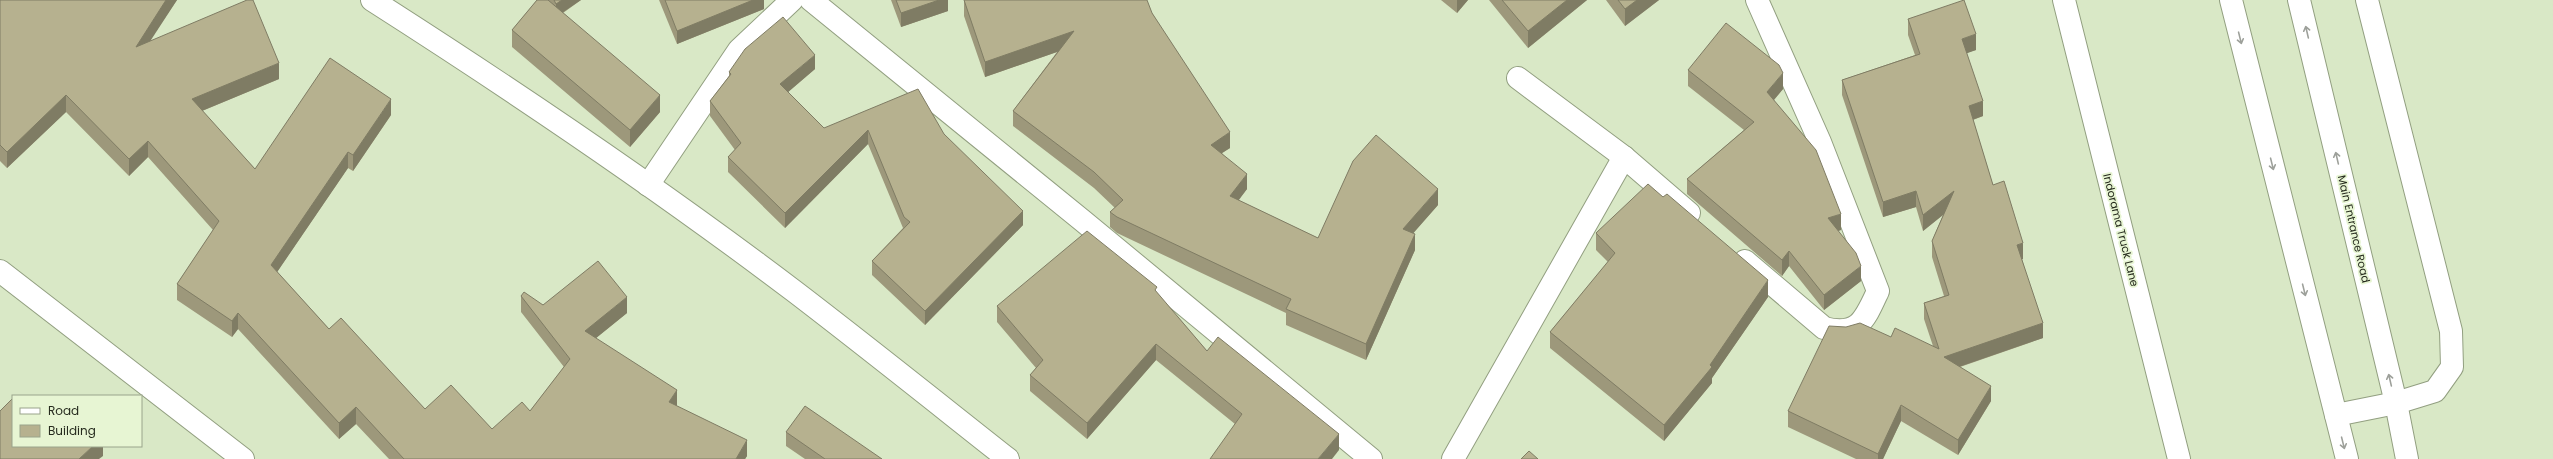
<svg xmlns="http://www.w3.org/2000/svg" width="2553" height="459" viewBox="0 0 2553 459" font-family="Poppins,sans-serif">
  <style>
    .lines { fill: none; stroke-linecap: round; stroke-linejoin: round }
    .street-casing { stroke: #929f80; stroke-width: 24 }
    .street { stroke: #fff; stroke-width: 22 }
    .wall { fill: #9d987b }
    .shaded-wall { fill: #7f7c64 }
    .building { fill: #b6b18f; stroke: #7f7c64 }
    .oneway { stroke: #9da09a }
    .labels { text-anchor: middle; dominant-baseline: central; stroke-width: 3.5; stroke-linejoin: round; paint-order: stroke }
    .street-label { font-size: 11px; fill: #262b1e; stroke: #e7f5d3 }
  </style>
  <rect width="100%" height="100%" fill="#d9e8c6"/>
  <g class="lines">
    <!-- street casing -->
    <g class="street-casing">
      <g id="street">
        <path d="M372,0C516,92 658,188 794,291C866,346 937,403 1008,459"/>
        <path d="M811,0L1083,221L1371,459"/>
        <path d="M2064,0L2179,459"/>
        <path d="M2231,0L2347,459"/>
        <path d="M2299,0L2396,403L2407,459"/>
        <path d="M1518,78L1624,157L1689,213"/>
        <path d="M648,185L739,50L792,0"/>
        <path d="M1745,261L1824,328C1859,337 1865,319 1878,291L1820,142L1757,0"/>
        <path d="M0,271L243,459"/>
        <path d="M2336,415L2396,403L2435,391L2452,367L2451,331L2367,0"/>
        <path d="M1453,459L1624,157"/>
      </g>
    </g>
    <!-- street -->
    <use href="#street" class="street"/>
  </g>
  <!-- wall -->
  <g class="wall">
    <path d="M0,0H177L150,40L279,79L202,111L255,169L391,115L353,171L348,168L277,272L329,329L425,409L492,429L530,411L564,367L521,312V296L543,305L627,313L596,338L677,406L747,456L745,459H389L356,424L339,439L238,329L232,337L177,300V284L213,230L148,157L129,176L66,112L7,168L0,161Z"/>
    <path d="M537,0H581L563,13L660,112L630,147L512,47V30Z"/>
    <path d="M659,0H764V9L677,44Z"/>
    <path d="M891,0H948V11L901,27Z"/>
    <path d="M964,0L1152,13L1230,148L1222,153L1247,189L1238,200L1318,238L1438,205L1413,233L1415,250L1366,360L1286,325V313L1117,233L1110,227V212L1115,208L1094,188L1013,126V111L1057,52L985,77L964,16Z"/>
    <path d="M1441,0H1468L1457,13Z"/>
    <path d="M1489,0H1587L1528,48Z"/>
    <path d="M1606,0H1659L1625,26Z"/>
    <path d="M1908,19L1976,50L1966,53L1983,116L1973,120L1993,185L2023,259H2022L2043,338L1960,367L1991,401L1958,455L1901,421L1883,459H1856L1788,427V411L1891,337L1933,346L1924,319V303L1944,296L1932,257V241L1943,215L1923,231L1916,207L1883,217L1842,95V80L1915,55L1908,35Z"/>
    <path d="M815,69L788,92L824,128L944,134L1023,225L925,325L872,275V261L903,228L868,144L785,228L728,172V157L735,150L710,116V101L729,76V72Z"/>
    <path d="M1688,70L1783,89L1774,100L1841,230L1838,231L1861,281L1824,310L1789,266L1782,276L1687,194V179L1744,130L1688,86Z"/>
    <path d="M1596,233L1768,297L1712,378V383L1664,441L1550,348V332L1608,262L1596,250Z"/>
    <path d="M1157,293L1207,351L1339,450L1235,424L1156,360L1087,439L1030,391V375L1036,368L997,322V306Z"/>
    <path d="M786,432L882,459H805L786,446Z"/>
  </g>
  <!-- shaded-wall -->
  <g class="shaded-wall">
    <path d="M166,0H177L136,63V47Z"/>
    <path d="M562,0H581L556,17V4Z"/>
    <path d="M753,0H764V9L677,44V31Z"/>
    <path d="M939,0H948V11L901,27V13Z"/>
    <path d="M1457,0H1468L1457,13Z"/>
    <path d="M1567,0H1587L1528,48V31Z"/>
    <path d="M1637,0H1659L1625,26V9Z"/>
    <path d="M1074,31V46L985,77V62Z"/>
    <path d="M1976,34V50L1962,55V39Z"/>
    <path d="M815,55V69L780,99V84Z"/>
    <path d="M279,63V79L192,115V99Z"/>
    <path d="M1783,73V89L1767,108V92Z"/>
    <path d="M66,95V112L7,168V152Z"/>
    <path d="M660,95V112L630,147V130Z"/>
    <path d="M391,99V115L353,171V155Z"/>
    <path d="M1983,101V116L1969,121V106Z"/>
    <path d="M868,130V144L785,228V213Z"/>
    <path d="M1230,132V148L1211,160V145Z"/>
    <path d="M148,141V157L129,176V159Z"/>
    <path d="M348,152V168L271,281V265Z"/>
    <path d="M1247,174V189L1230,212V196Z"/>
    <path d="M1438,189V205L1403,245V229Z"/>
    <path d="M1916,191V207L1883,217V202Z"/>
    <path d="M1954,191V206L1923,231V215Z"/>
    <path d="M1023,211V225L925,325V311Z"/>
    <path d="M1841,214V230L1828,234V218Z"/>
    <path d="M1415,234V250L1366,360V344Z"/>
    <path d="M2023,243V259L2017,260V245Z"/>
    <path d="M1789,251V266L1782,276V260Z"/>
    <path d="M1861,266V281L1824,310V295Z"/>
    <path d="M1768,280V297L1712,378V383L1664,441V425L1710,365Z"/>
    <path d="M627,297V313L585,347V331Z"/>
    <path d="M238,313V329L232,337V321Z"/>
    <path d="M2043,323V338L1944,372V357Z"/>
    <path d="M1156,344V360L1087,439V423Z"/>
    <path d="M1991,386V401L1958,455V440Z"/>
    <path d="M677,390V406L669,402Z"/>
    <path d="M1901,405V421L1883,459H1878V454Z"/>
    <path d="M356,407V424L339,439V423Z"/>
    <path d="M1339,434V450L1332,459H1318Z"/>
    <path d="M747,440V456L745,459H736Z"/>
    <path d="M93,446H103V456L99,459H79Z"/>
  </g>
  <!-- building -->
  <g class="building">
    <path d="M0,0H166L136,47L247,0H253L279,63L192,99L255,169L330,58L391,99L353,155L348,152L271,265L329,329L341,318L425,409L451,385L492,429L522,402L530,411L570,359L521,296L524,292L543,305L598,261L627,297L585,331L677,390L669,402L747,440L736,459H404L356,407L339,423L238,313L232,321L177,284L219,221L148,141L129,159L66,95L7,152L0,145Z"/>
    <path d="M537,0H548L660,95L630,130L512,30Z"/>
    <path d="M554,0H562L556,4Z"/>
    <path d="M665,0H753L677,31Z"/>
    <path d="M896,0H939L901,13Z"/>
    <path d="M964,0H1147L1152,13L1230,132L1211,145L1247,174L1230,196L1318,238L1353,161L1376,135L1438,189L1403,229L1415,234L1366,344L1286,309L1291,299L1117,217L1110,212L1123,200L1094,172L1013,111L1074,31L985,62Z"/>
    <path d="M1502,0H1567L1528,31Z"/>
    <path d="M1618,0H1637L1625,9Z"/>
    <path d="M1964,0L1976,34L1962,39L1983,101L1969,106L1993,185L2004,181L2023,243L2017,245L2043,323L1944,357L1991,386L1958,440L1901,405L1878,454L1788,411L1829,326L1846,327L1860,323L1891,337L1895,328L1939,349L1924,303L1949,295L1932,241L1954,191L1923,215L1916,191L1883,202L1842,80L1920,54L1908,19Z"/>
    <path d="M783,17L815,55L780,84L824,128L918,89L944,134L1023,211L925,311L872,261L910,222L904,217L868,130L785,213L728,157L741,143L710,101L731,74L729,72L745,49Z"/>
    <path d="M1726,23L1779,65L1783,73L1767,92L1816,150L1841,214L1828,218L1856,253L1861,266L1824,295L1789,251L1782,260L1687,179L1754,122L1688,70Z"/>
    <path d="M1648,184L1663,197L1667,194L1768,280L1710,365L1712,367L1664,425L1550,332L1615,253L1596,233Z"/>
    <path d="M1087,231L1157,287L1155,290L1207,351L1218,337L1339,434L1318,459H1210L1242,414L1156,344L1087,423L1030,375L1043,360L997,306Z"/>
    <path d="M13,398V446H93L79,459H0V411Z"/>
    <path d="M805,406L882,459H825L786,432Z"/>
    <path d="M1529,451L1538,459H1521Z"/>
  </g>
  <!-- one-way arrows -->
  <defs><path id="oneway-shaft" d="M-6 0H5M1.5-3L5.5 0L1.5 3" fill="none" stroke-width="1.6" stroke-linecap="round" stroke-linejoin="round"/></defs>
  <g class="oneway">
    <use href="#oneway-shaft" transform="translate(2307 32) rotate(-103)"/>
    <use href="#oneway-shaft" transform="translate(2240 38) rotate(76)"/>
    <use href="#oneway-shaft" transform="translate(2337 158) rotate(-103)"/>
    <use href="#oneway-shaft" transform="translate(2272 164) rotate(76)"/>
    <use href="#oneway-shaft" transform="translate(2304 290) rotate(76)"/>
    <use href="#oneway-shaft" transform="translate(2390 380) rotate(-103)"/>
    <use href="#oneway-shaft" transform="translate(2343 443) rotate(76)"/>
  </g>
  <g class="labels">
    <!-- street labels -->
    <g class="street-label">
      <text transform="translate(2354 229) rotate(77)">Main Entrance Road</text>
      <text transform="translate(2121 230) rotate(76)">Indorama Truck Lane</text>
    </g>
  </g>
  <!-- legend -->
  <rect x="12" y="395" width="130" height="52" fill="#e7f5d3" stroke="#9aa48b"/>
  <rect x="20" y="408" width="20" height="6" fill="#ffffff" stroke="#9aa48b"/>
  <text x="48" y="415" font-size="12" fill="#262b1e">Road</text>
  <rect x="20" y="425" width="20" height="12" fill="#b6b18f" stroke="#9aa48b"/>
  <text x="48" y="435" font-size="12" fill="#262b1e">Building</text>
</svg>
